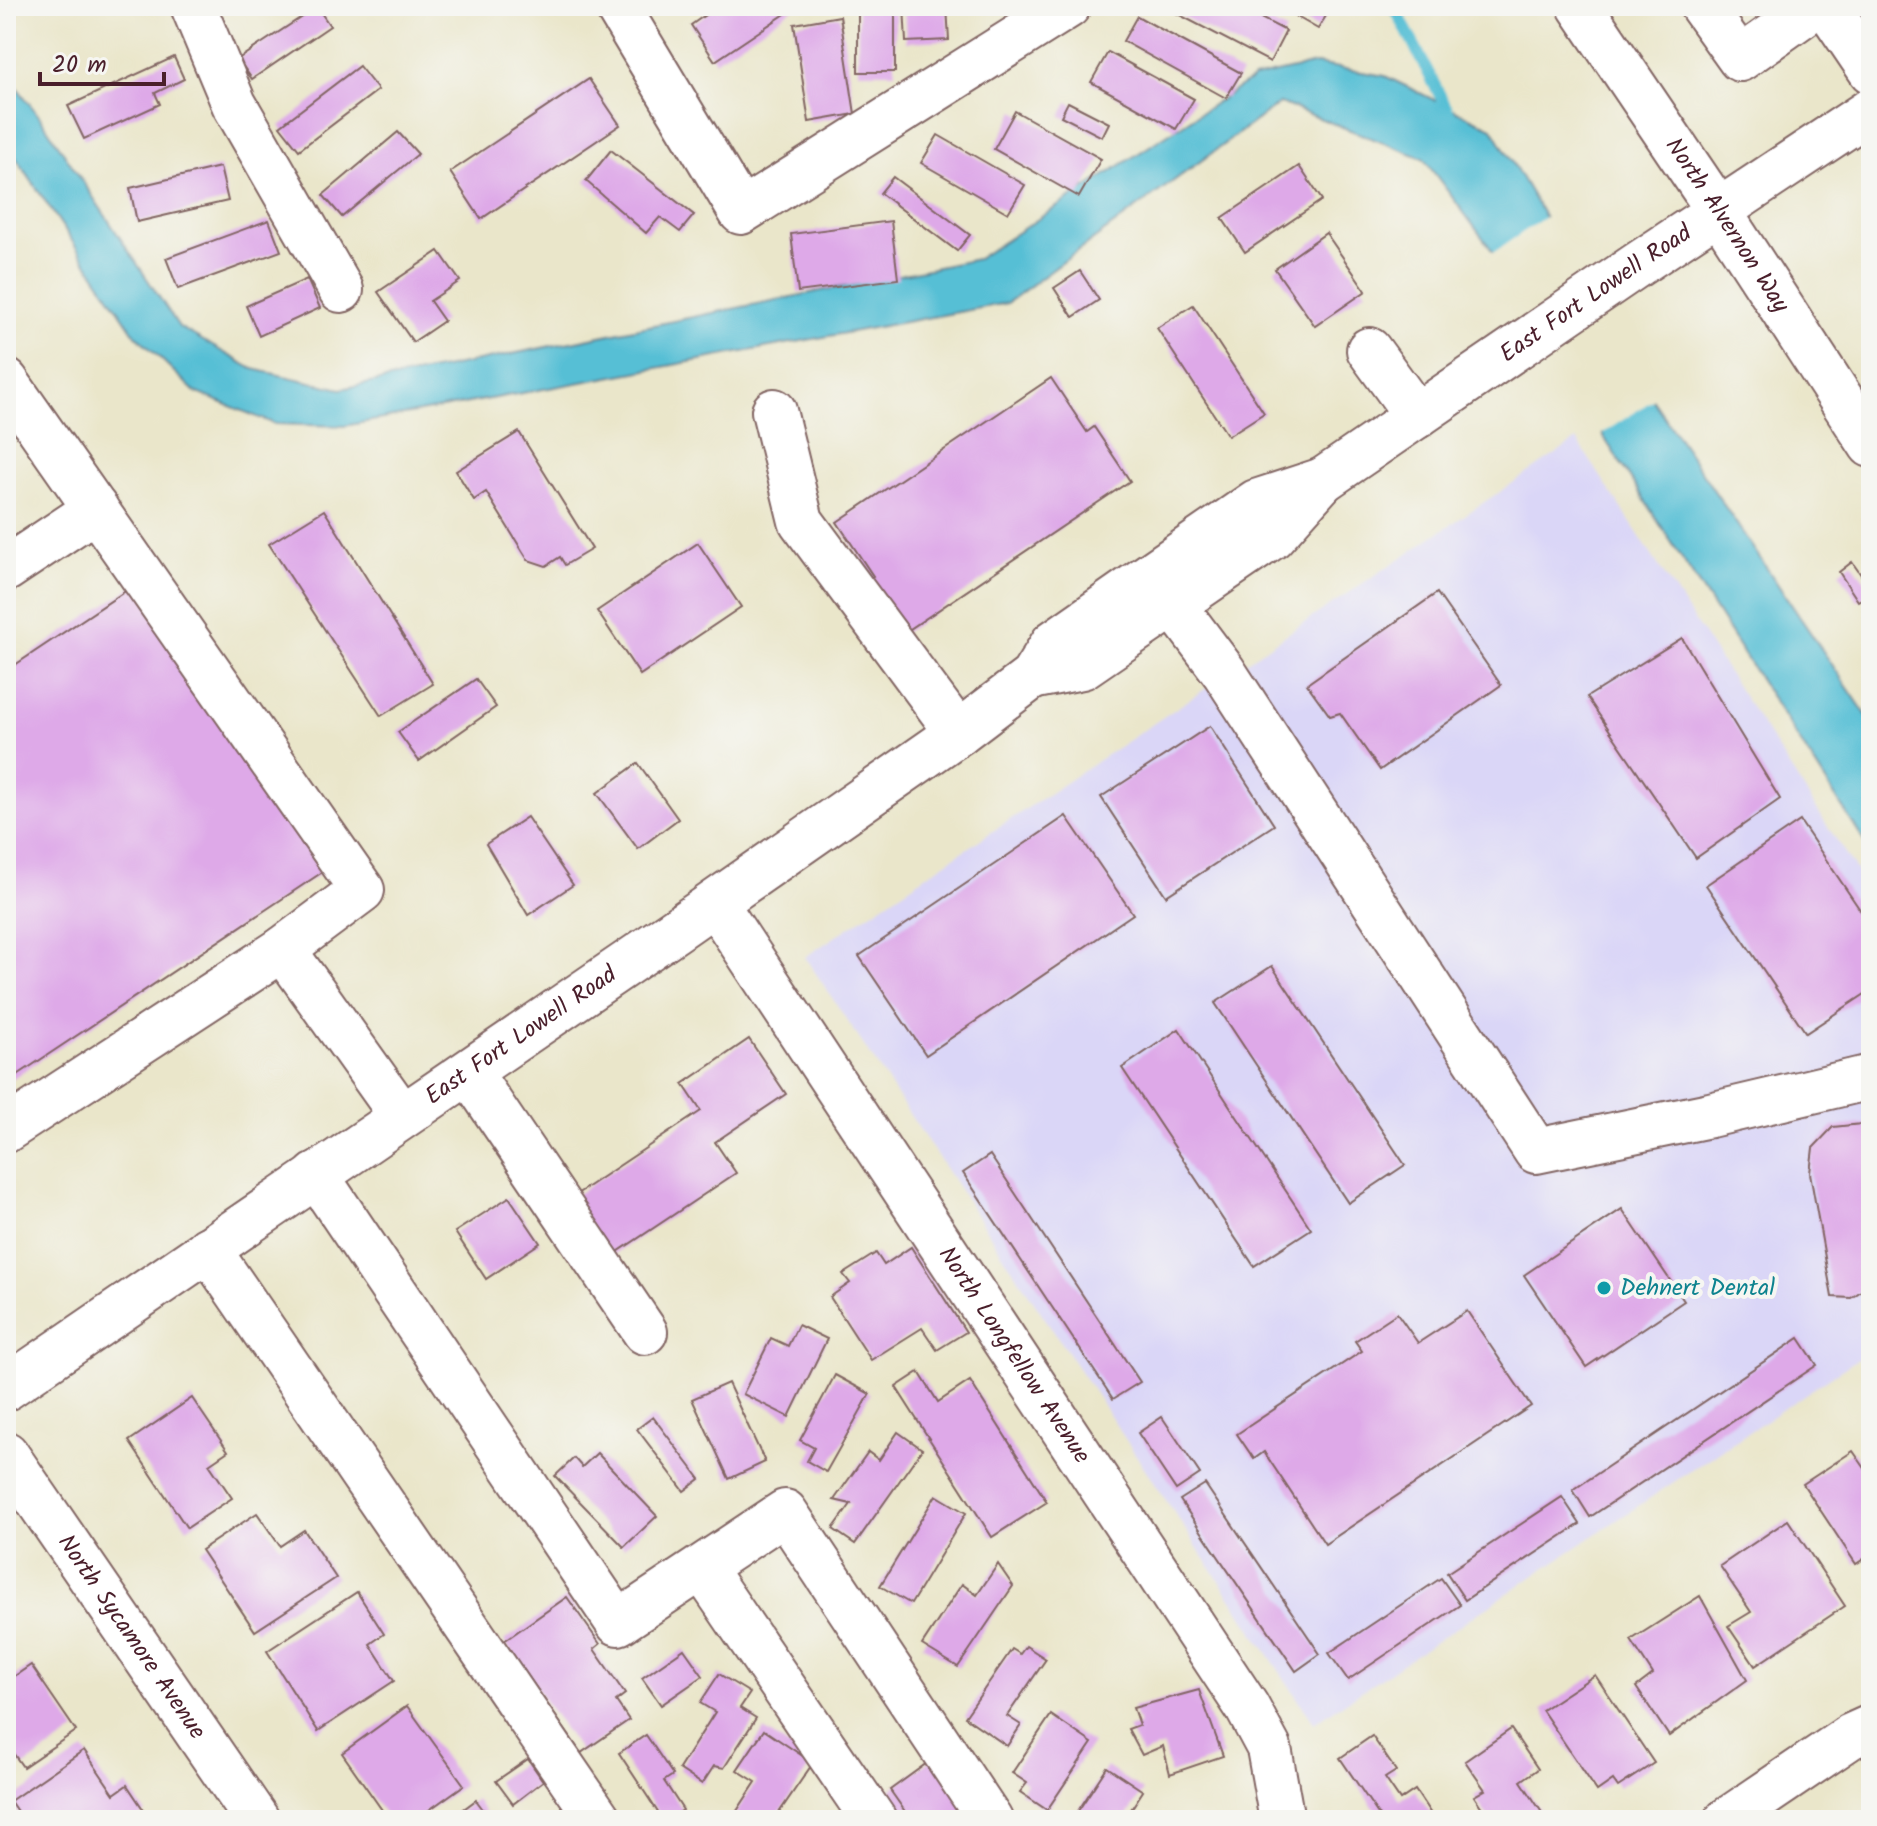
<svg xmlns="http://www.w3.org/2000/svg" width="1877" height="1826" viewBox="0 0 1877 1826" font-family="Kalam,sans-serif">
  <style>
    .built { fill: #dad6f7 }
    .water { fill: #57bfd5; stroke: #506f80; stroke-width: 2 }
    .pier { fill: #eae6ca }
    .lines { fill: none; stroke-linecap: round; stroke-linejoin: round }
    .stream { stroke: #57bfd5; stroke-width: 12 }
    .building { fill: #dea9e8 }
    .minor-casing { stroke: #826563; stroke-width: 48 }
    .major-casing { stroke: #826563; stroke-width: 48 }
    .minor { stroke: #fff; stroke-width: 44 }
    .major { stroke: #fff; stroke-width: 44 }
    .culture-dot { fill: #0f9aa8; stroke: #f6f6f2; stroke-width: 3 }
    .labels { text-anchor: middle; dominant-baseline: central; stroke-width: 8; stroke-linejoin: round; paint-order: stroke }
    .street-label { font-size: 24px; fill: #4a1f2b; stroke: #f6f6f2 }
    .culture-label { font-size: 24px; fill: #0d838f; stroke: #f6f6f2; text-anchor: start }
  </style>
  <rect width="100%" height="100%" fill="#f6f6f2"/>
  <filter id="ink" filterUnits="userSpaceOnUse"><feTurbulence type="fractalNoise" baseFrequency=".0125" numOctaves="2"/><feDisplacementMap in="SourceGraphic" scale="16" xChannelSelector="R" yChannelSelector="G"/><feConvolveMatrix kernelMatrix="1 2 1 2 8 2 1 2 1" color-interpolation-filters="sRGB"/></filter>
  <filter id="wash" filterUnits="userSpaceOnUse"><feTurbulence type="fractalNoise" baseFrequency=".006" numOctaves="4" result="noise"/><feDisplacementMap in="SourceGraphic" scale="32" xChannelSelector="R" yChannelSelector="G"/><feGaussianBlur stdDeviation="1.8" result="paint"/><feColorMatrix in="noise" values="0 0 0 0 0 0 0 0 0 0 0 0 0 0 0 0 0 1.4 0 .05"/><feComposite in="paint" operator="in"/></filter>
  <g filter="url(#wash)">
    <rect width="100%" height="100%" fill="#eae6ca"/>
    <!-- built -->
    <path class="built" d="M1577,440L1871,893V1350L1314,1723L805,957Z"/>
    <!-- water -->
    <path class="water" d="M1316,64L1385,76L1492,128L1656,405L1871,722V852L1607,442L1494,253L1423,158L1280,103L1007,303L344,426L275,424L195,392L135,334L6,143V73L42,120L179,327L253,369L341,389L977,259L1254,78Z"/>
    <!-- pier -->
    <path class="pier" d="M1548,215L1656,398L1599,436L1491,254Z"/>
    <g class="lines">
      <!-- stream -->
      <path class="stream" d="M1394,6L1451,117"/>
    </g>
    <g id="blocks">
      <!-- building -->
      <g class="building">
        <path d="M718,6H797L715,61L691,25Z"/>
        <rect x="858" y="6" width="37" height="66"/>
        <path d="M904,6H947L949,40L906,42Z"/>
        <path d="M1172,6H1237L1286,31L1270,62L1170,10Z"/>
        <path d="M1278,6H1332L1318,29Z"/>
        <path d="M317,7L330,26L252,79L238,59Z"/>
        <path d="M840,16L855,114L809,122L794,24Z"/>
        <path d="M1137,16L1241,73L1226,98L1123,41Z"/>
        <path d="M1108,52L1194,99L1176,129L1091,82Z"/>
        <path d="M174,57L184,79L155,93L160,104L84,139L68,106Z"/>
        <path d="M359,66L378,90L299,150L280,126Z"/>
        <path d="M589,79L620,125L481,219L450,172Z"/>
        <path d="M1068,102L1109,123L1102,137L1061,116Z"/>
        <path d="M1015,111L1101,159L1079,197L994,149Z"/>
        <path d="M398,132L418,154L342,217L323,195Z"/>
        <path d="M938,135L1025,185L1008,213L921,163Z"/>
        <path d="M611,150L694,215L680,232L660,217L646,233L586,181Z"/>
        <path d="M1299,166L1322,200L1245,252L1222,218Z"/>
        <path d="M220,167L228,201L137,222L130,188Z"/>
        <path d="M893,177L970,235L957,251L880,193Z"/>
        <path d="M269,220L281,251L178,289L166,258Z"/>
        <path d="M891,221L898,279L798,292L791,234Z"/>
        <path d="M1326,233L1366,291L1315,326L1275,269Z"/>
        <path d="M439,251L460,281L430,301L444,321L413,342L378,292Z"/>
        <path d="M1080,271L1099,300L1073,317L1054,288Z"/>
        <path d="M307,279L320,308L259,336L246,306Z"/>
        <path d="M1193,305L1264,413L1228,436L1157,328Z"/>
        <path d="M1051,378L1087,432L1094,427L1130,481L901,635L865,581L873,576L837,522Z"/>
        <path d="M519,432L592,549L565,565L560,557L546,566L528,560L486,492L474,500L456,471Z"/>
        <path d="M324,510L433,684L381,716L269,544Z"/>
        <path d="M698,543L741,607L640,675L597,611Z"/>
        <path d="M1852,562L1871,589V593L1858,601L1839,572Z"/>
        <path d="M139,582L330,867L7,1082L6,671Z"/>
        <path d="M1437,593L1501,685L1380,770L1340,713L1330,716L1307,684Z"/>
        <path d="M1682,638L1780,799L1696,858L1587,697Z"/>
        <path d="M476,679L496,707L419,761L398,732Z"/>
        <path d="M1210,726L1274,825L1166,896L1101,797Z"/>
        <path d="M638,763L678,819L638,849L597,793Z"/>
        <path d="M1066,816L1133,914L926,1055L859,956Z"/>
        <path d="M527,817L573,885L528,915L486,844Z"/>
        <path d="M1800,821L1871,926V990L1806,1033L1706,885Z"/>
        <path d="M1272,966L1405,1165L1348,1203L1215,1003Z"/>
        <path d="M1179,1029L1311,1229L1254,1266L1122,1068Z"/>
        <path d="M749,1039L786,1094L715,1142L736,1173L610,1257L571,1198L701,1111L683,1084Z"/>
        <path d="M1871,1123V1284L1851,1298L1832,1297L1810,1173L1813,1148L1833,1127Z"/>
        <path d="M990,1155L1140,1382L1113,1399L963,1173Z"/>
        <path d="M509,1197L540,1243L486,1279L455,1232Z"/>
        <path d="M1622,1209L1684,1301L1586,1367L1524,1275Z"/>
        <path d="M911,1247L966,1332L937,1350L922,1328L871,1360L830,1297L850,1283L843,1274L876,1253L884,1265Z"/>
        <path d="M1467,1311L1531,1406L1325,1544L1264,1452L1254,1459L1237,1434L1362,1351L1355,1341L1397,1313L1418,1343Z"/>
        <path d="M798,1325L827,1339L789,1417L743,1394L771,1338L788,1346Z"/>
        <path d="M1799,1338L1817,1365L1590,1517L1573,1490Z"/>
        <path d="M919,1372L938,1402L970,1381L1047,1502L992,1537L896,1387Z"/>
        <path d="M835,1375L870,1394L826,1472L807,1461L814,1448L800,1440Z"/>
        <path d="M728,1383L765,1462L729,1479L692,1399Z"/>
        <path d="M192,1398L228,1451L209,1464L232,1498L187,1528L129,1441Z"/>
        <path d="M653,1417L700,1479L684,1491L637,1429Z"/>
        <path d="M1162,1417L1200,1474L1176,1490L1138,1433Z"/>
        <path d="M898,1432L922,1449L855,1544L833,1529L851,1504L834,1500L868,1452L879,1460Z"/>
        <path d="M1853,1451L1871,1477V1554L1856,1564L1803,1484Z"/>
        <path d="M597,1453L657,1516L624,1547L555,1476L574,1458L582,1467Z"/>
        <path d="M1205,1484L1320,1654L1296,1671L1180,1500Z"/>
        <path d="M936,1495L966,1513L911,1604L880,1586Z"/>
        <path d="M1562,1497L1580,1524L1465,1600L1447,1573Z"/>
        <path d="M257,1513L280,1546L304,1530L336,1578L255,1631L201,1550Z"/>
        <path d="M1788,1520L1845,1606L1755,1666L1728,1626L1751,1612L1720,1566Z"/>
        <path d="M998,1564L1013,1586L958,1667L922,1645L962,1584L977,1595Z"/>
        <path d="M1441,1578L1460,1605L1348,1680L1329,1653Z"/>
        <path d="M357,1592L384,1634L370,1644L394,1681L318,1731L267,1651Z"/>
        <path d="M1700,1596L1747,1680L1669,1736L1636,1687L1653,1674L1631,1640Z"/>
        <path d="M567,1597L600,1644L594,1649L625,1694L616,1701L629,1720L581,1753L504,1641Z"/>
        <path d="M1026,1646L1046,1659L1007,1716L1021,1725L1007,1746L965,1717L1012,1649L1020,1654Z"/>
        <path d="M684,1649L703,1676L661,1705L642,1678Z"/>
        <path d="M31,1665L76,1731L23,1767L6,1743V1682Z"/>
        <path d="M719,1674L750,1693L740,1708L756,1718L724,1768L714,1766L702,1784L679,1769L715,1712L700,1703Z"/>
        <path d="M1595,1675L1654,1763L1618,1787L1613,1780L1597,1791L1542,1710Z"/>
        <path d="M1199,1690L1223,1756L1170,1774L1163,1746L1142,1755L1128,1729L1139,1725L1133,1708Z"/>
        <path d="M407,1706L464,1785L415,1820H389L342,1753Z"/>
        <path d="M1051,1715L1092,1743L1047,1810L1020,1792L1027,1783L1012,1773Z"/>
        <path d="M1511,1729L1538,1769L1521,1781L1547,1820H1490L1474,1796L1485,1790L1465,1761Z"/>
        <path d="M764,1730L813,1763L774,1820H731L756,1782L737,1770Z"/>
        <path d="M646,1735L673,1775L664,1781L683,1810L668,1820H663L619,1753Z"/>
        <path d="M1372,1736L1396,1771L1385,1778L1400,1800L1415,1790L1435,1820H1382L1340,1758Z"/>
        <path d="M84,1750L114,1794L127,1785L145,1812L134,1820H23L10,1801Z"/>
        <path d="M934,1758L975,1820H911L890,1790Z"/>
        <path d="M528,1759L543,1781L513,1804L496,1781Z"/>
        <path d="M1107,1767L1143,1791L1124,1820H1072Z"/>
        <path d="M476,1800L491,1820H449Z"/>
      </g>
    </g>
  </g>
  <g filter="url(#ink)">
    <use href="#blocks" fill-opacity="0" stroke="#826563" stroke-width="2"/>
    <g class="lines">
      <!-- minor casing -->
      <g class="minor-casing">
        <g id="minor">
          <path d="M193,6L234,104L341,290"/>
          <path d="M617,6L741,212L1068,6"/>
          <path d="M1702,6L1740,59L1815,6"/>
          <path d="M1827,6L1871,71"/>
          <path d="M1369,350L1417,416"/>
          <path d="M6,381L362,890L283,949L6,1130"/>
          <path d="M774,411L801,521L958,733"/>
          <path d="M6,569L96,509"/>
          <path d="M1173,604L1224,672L1536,1151L1710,1115L1871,1077"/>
          <path id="s1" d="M715,903L1247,1707L1269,1748L1282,1820"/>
          <path d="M283,949L402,1116"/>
          <path d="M469,1072L645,1332"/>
          <path d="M316,1175L618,1623L785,1512L990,1820"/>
          <path d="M208,1249L599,1820"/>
          <path id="s2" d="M6,1454L257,1820"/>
          <path d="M702,1568L874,1820"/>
          <path d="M1727,1820L1851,1736L1871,1727"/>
        </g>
      </g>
      <!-- major casing -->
      <g class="major-casing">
        <g id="major">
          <path id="s3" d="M1580,6L1718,210L1871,445"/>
          <path id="s4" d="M1032,677L1082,667L1272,537L1323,480L1637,265L1871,110"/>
          <path id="s5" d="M6,1388L674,931L958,733L1032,677L1053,643L1156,571L1256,502L1323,480"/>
        </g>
      </g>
      <!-- minor -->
      <use href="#minor" class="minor"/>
      <!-- major -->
      <use href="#major" class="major"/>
    </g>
  </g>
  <!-- markers -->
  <circle class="culture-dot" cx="1604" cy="1288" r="8"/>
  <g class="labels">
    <!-- street labels -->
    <g class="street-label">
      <text stroke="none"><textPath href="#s3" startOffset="264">North Alvernon Way</textPath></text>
      <text stroke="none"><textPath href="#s4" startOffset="688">East Fort Lowell Road</textPath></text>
      <text stroke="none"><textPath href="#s5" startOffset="624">East Fort Lowell Road</textPath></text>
      <text stroke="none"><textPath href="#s1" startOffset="542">North Longfellow Avenue</textPath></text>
      <text stroke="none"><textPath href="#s2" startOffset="222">North Sycamore Avenue</textPath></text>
    </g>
    <!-- culture labels -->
    <g class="culture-label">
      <text x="1620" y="1288">Dehnert Dental</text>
    </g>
  </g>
  <!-- margin -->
  <rect width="1877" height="1826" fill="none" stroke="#f6f6f2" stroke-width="32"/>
  <!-- scale -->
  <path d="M40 72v12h124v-12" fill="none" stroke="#4a1f2b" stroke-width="4"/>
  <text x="52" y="72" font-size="24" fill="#4a1f2b" stroke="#f6f6f2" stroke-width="6" paint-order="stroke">20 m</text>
</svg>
